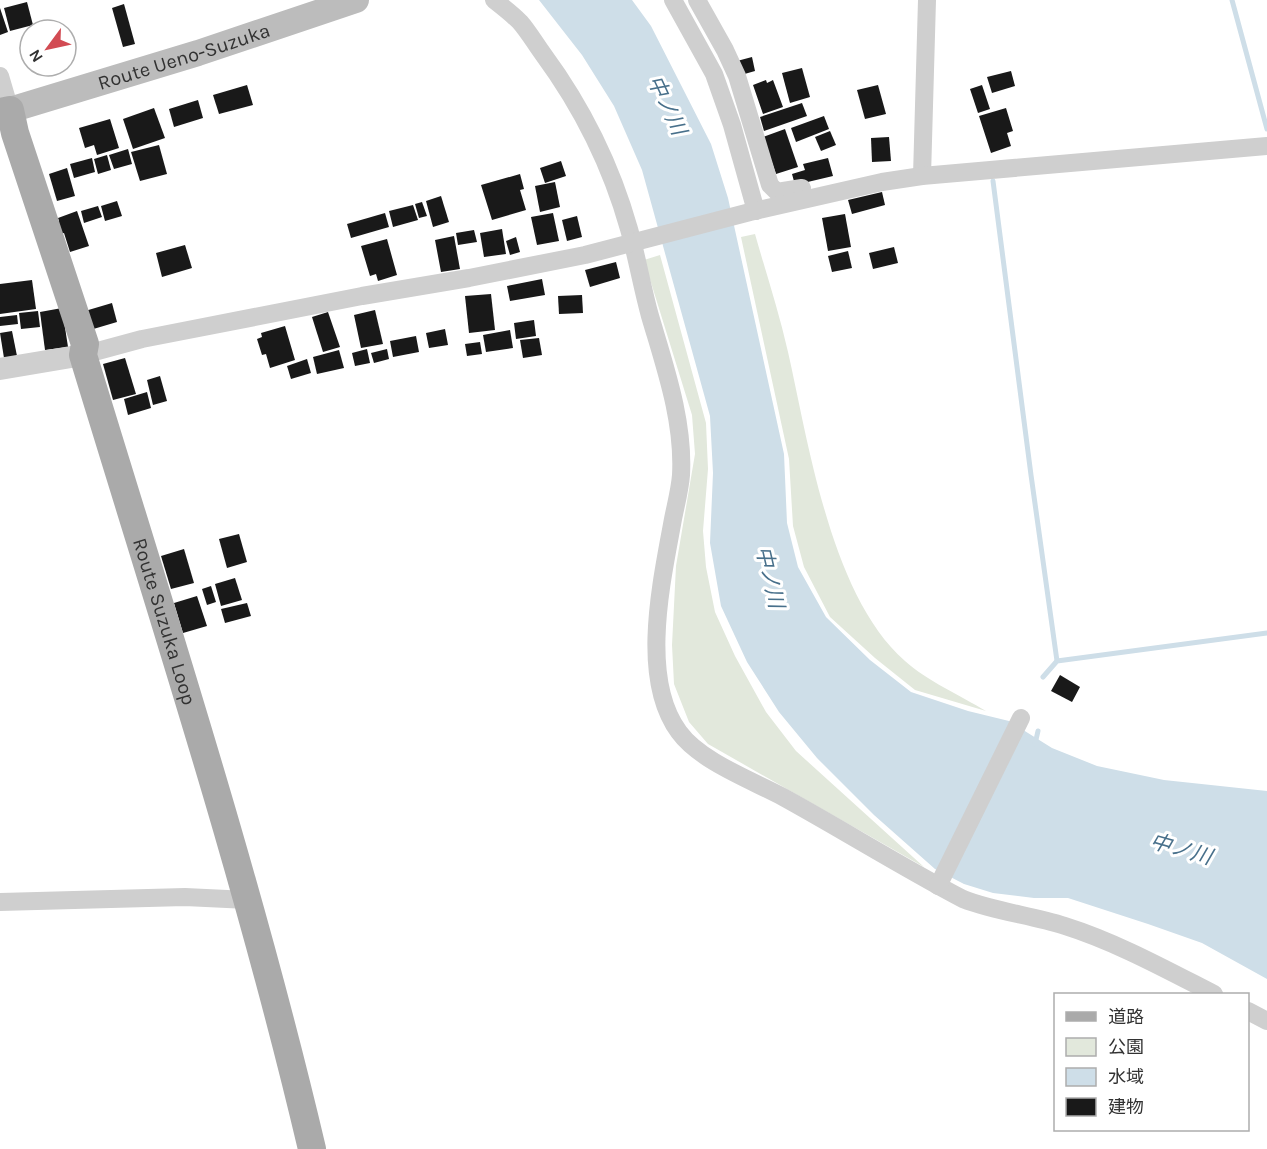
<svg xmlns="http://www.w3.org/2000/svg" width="1267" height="1149" viewBox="0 0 1267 1149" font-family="Karla,'Noto Sans JP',sans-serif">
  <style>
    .green { fill: #e2e8dc }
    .water { fill: #cedee8 }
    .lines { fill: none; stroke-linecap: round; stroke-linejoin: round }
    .stream { stroke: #cedee8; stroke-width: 5 }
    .building { fill: #191919 }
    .minor { stroke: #cfcfcf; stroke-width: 18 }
    .tertiary { stroke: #cfcfcf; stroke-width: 22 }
    .secondary { stroke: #bcbcbc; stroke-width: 26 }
    .primary { stroke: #aaa; stroke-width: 28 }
    .labels { text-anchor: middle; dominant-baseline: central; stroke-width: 6; stroke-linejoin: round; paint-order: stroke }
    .street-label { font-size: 20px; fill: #323232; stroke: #fff }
    .water-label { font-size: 21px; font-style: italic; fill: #48708b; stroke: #fff }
  </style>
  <rect width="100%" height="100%" fill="#fff"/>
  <!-- green -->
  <g class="green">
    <path d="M755,234C766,273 779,312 788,352C809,445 831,596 905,661C926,680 961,696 986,711L915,690L875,658L830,617L804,567L793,526L789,459L741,237Z"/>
    <path d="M660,255L706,423L708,469L703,531L706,567L715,612L735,656L766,712L796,751L924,867L708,744L689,722L674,684L672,645L676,566L695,454L692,415L644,260Z"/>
  </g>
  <!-- water -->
  <path class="water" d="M539,0H632L651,26L711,144L728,198L784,454L787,523L798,567L826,617L870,660L911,692L968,711L1009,721L1052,748L1097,766L1164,780L1267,791V979L1202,943L1148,924L1068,898H1034L993,893L964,884L935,869L874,815L817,758L779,712L747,662L721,606L710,543L713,473L710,416L642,170L614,106L582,55Z"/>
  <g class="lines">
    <!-- stream -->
    <g class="stream">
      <path d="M1232,0L1267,129"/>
      <path d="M993,181L1031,475L1057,661"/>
      <path d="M1043,677L1057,661L1267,633"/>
      <path d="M1035,744L1038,731"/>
    </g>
  </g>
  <!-- building -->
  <g class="building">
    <path d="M27,2L33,25L10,31L4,8Z"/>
    <path d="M124,4L135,44L123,47L112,8Z"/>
    <path d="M0,8L8,32L0,35Z"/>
    <path d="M30,38V69H29L22,40Z"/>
    <path d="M752,57L755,71L741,75L737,61Z"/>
    <path d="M802,68L810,97L790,103L782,73Z"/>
    <path d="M1011,71L1015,86L992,93L987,77Z"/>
    <path d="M766,80L767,83L773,80L783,107L763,114L753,85Z"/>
    <path d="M247,85L253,105L219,114L213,95Z"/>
    <path d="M878,85L886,114L865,119L857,90Z"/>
    <path d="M982,85L990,109L978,113L970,89Z"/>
    <path d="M198,100L203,118L174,127L169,109Z"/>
    <path d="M802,103L807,116L764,131L760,117Z"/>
    <path d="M154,108L165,138L133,149L123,119Z"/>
    <path d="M1006,108L1013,131L1007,133L1011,146L991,153L979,116Z"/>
    <path d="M824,116L829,129L796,142L791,128Z"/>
    <path d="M110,119L119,148L97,155L94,145L85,148L79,128Z"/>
    <path d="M785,129L798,167L776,174L763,137Z"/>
    <path d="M830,131L836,145L821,151L815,137Z"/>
    <path d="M889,137L891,161L872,162L871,138Z"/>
    <path d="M159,145L167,174L140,181L131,152Z"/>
    <path d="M128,149L132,164L114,169L109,155Z"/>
    <path d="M107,155L111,170L98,174L94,159Z"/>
    <path d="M92,158L95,172L74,178L70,164Z"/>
    <path d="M828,158L833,176L795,185L792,174L805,170L803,164Z"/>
    <path d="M561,161L566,176L545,183L540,168Z"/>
    <path d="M67,168L75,196L57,201L49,174Z"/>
    <path d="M520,174L524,189L520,190L526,210L492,220L481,185Z"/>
    <path d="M555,182L560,207L540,212L535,186Z"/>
    <path d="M882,192L885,205L852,214L848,200Z"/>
    <path d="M441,196L449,222L433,227L426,201Z"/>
    <path d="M117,201L122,216L105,221L101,206Z"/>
    <path d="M422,202L427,216L419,218L415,204Z"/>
    <path d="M413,205L418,220L393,227L389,211Z"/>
    <path d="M98,206L102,217L84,223L81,211Z"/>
    <path d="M77,211L89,246L70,252L64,233L60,234L56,222L59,221L58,218Z"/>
    <path d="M385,213L389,227L351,238L347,224Z"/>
    <path d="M553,213L559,241L537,245L531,217Z"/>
    <path d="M845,214L851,247L828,251L822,218Z"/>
    <path d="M577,216L582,237L567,241L562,220Z"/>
    <path d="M502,229L506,254L484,257L480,233Z"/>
    <path d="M474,230L477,242L458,245L456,233Z"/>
    <path d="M454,236L460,269L441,272L435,240Z"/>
    <path d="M516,237L520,252L510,255L506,241Z"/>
    <path d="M387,239L397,275L378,281L376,274L370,276L361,246Z"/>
    <path d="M185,245L192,268L162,277L156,253Z"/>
    <path d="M894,247L898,263L873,269L869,253Z"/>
    <path d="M848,251L852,268L832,272L828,256Z"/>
    <path d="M616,262L620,278L590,287L585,270Z"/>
    <path d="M542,279L545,295L510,301L507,286Z"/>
    <path d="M32,280L36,309L0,314V284Z"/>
    <path d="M491,294L495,330L469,333L465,296Z"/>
    <path d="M582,295L583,313L559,314L558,296Z"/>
    <path d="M112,303L117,322L90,330L85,311Z"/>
    <path d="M62,308L68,347L45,350L40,312Z"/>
    <path d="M375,310L383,344L361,348L354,315Z"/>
    <path d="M38,311L40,327L21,329L19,313Z"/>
    <path d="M328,312L340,347L323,352L312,317Z"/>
    <path d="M17,315L18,324L0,326V317Z"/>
    <path d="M534,320L536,336L516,339L514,323Z"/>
    <path d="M285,326L295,360L270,368L266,354L262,355L257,339L262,337L261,333Z"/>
    <path d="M445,329L448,345L429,348L426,333Z"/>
    <path d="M510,330L513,348L486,352L483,335Z"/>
    <path d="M12,331L17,356L4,358L0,333Z"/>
    <path d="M416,336L419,352L393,357L390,341Z"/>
    <path d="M539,338L542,355L523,358L520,340Z"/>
    <path d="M480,342L482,354L467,356L465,344Z"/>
    <path d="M367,349L370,363L355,366L352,353Z"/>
    <path d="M387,349L389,359L374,363L371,353Z"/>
    <path d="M339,350L344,368L317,374L313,357Z"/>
    <path d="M125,358L136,394L113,400L103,364Z"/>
    <path d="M307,359L311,373L291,379L287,366Z"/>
    <path d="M160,376L167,401L153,405L147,380Z"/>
    <path d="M147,392L151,408L128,415L124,399Z"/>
    <path d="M239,534L247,562L227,568L219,539Z"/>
    <path d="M184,549L194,583L171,589L161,556Z"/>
    <path d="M235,578L242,600L221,606L215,584Z"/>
    <path d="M211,586L216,602L207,605L202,589Z"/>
    <path d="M197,596L207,626L183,633L174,603Z"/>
    <path d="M247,603L251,616L225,623L221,609Z"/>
    <path d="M1060,675L1080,687L1072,702L1051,691Z"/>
  </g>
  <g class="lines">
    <!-- minor -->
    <g class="minor">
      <path d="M494,0C503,7 512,14 520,22C528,31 535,43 543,54C582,107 611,165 629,229C637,257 642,287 650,316C665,367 684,421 681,475C680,489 676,504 673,519C662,580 639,678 679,732C700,761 751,780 783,797C843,830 902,867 963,899C997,912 1031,915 1065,926C1116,942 1167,970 1214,994"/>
      <path d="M673,0L714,74L732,125L756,211"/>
      <path d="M697,0L725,50L737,76L770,185L777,192L802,188"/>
      <path d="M0,76L10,110"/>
      <path d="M922,176L927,0"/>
      <path d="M83,355L142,339L362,296L469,278L585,255L750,212L882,182L922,176L1267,146"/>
      <path d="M938,886L1021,718"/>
      <path d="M0,902L185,897L248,900"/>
      <path d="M1248,1011L1267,1021"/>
    </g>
    <!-- tertiary -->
    <path class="tertiary" d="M0,369L83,355"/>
    <!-- secondary -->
    <path class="secondary" id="s1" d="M10,110L198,53L356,0"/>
    <!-- primary -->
    <path class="primary" id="s2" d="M0,112L10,110L15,133L85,344L83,355C163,618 249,881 312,1149"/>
  </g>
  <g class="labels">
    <!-- street labels -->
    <g class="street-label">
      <text stroke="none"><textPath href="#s1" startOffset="182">Route Ueno-Suzuka</textPath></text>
      <text stroke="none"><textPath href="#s2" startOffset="546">Route Suzuka Loop</textPath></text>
    </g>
    <!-- water labels -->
    <g class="water-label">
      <text transform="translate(667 105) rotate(65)">中ノ川</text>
      <text transform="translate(770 577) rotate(77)">中ノ川</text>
      <text transform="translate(1181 849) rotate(16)">中ノ川</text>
    </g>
  </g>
  <!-- legend -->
  <rect x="1054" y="993" width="195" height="138" fill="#ffffff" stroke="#adadad" stroke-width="1.5"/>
  <rect x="1066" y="1012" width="30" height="9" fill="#aaaaaa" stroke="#adadad" stroke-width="1.5"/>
  <text x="1108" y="1023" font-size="18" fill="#323232">道路</text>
  <rect x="1066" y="1038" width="30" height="18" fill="#e2e8dc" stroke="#adadad" stroke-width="1.5"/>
  <text x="1108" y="1053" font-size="18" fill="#323232">公園</text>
  <rect x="1066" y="1068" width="30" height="18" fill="#cedee8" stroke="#adadad" stroke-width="1.5"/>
  <text x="1108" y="1083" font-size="18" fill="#323232">水域</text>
  <rect x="1066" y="1098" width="30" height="18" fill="#191919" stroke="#adadad" stroke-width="1.5"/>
  <text x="1108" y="1113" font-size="18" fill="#323232">建物</text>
  <!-- north arrow -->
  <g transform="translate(48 48) rotate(237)"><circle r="28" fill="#ffffff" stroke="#adadad" stroke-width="1.5"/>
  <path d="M0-4.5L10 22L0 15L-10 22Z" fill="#d24b53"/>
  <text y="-9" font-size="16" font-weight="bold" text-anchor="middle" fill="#323232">N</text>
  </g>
</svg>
